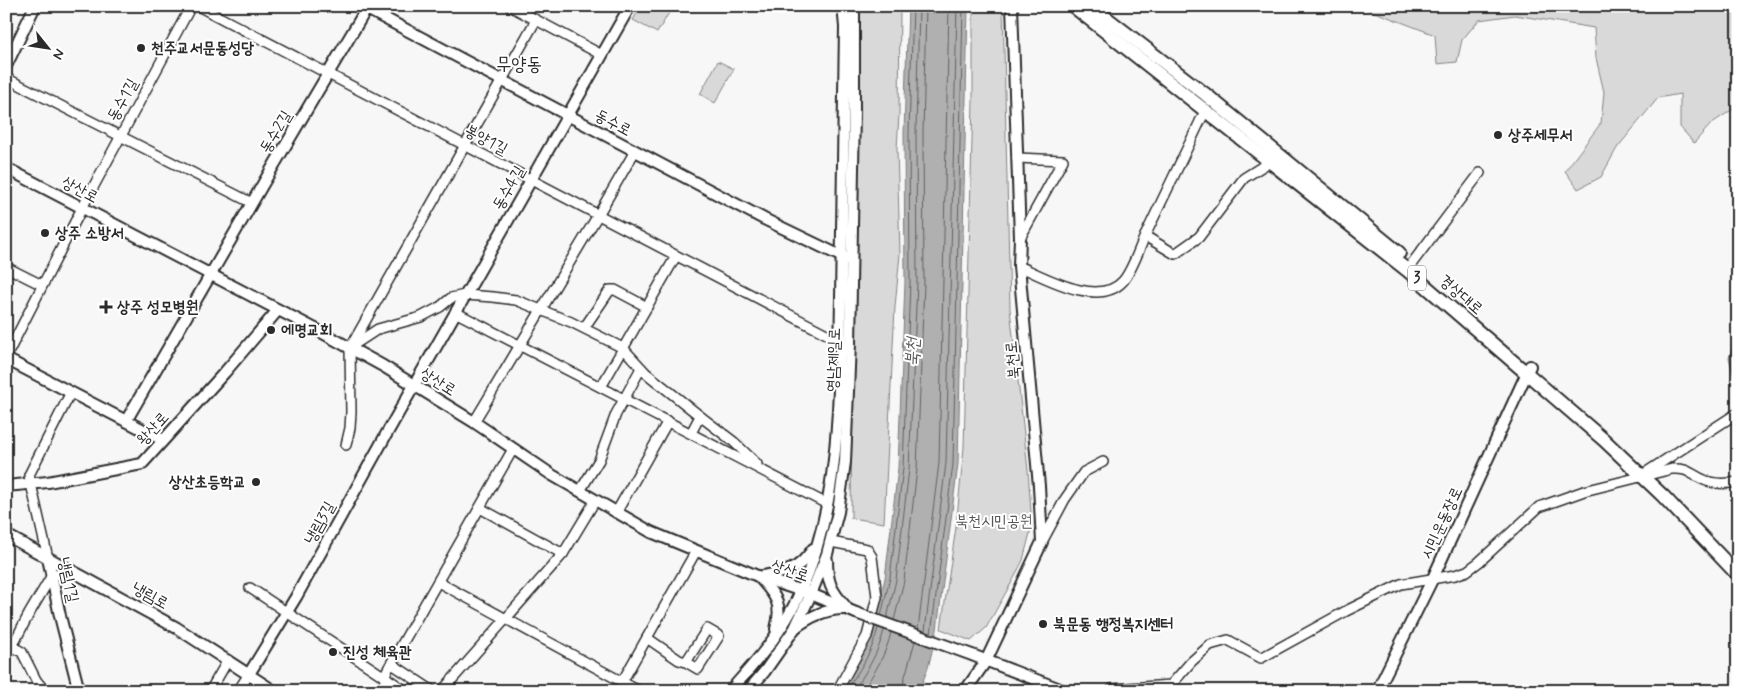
<svg xmlns="http://www.w3.org/2000/svg" width="1744" height="697" viewBox="0 0 1744 697" font-family="Mynerve,'Poor Story',sans-serif">
  <style>
    .green { fill: #d9d9d9; stroke: #828282 }
    .water { fill: #b0b0b0; stroke: #7b7b7b }
    .lines { fill: none; stroke-linecap: round; stroke-linejoin: round }
    .shore { stroke: #606060; stroke-width: 1 }
    .minor-casing { stroke: #2b2b2b; stroke-width: 12 }
    .tertiary-casing { stroke: #2b2b2b; stroke-width: 14 }
    .primary-casing { stroke: #2b2b2b; stroke-width: 16 }
    .minor { stroke: #fff; stroke-width: 9 }
    .tertiary { stroke: #fff; stroke-width: 10 }
    .primary { stroke: #fff; stroke-width: 12 }
    .tertiary-bridge-casing { stroke: #2b2b2b; stroke-width: 14; stroke-linecap: butt }
    .tertiary-bridge { stroke: #fff; stroke-width: 10 }
    .poi-dot { fill: #2b2b2b; stroke: #fff; stroke-width: 2 }
    .labels { text-anchor: middle; dominant-baseline: central; stroke-width: 4; stroke-linejoin: round; paint-order: stroke }
    .shield { fill: #fff; stroke: #6b6b6b; stroke-width: 1 }
    .shield-label { font-size: 15px; font-weight: bold; fill: #2b2b2b }
    .poi-label { font-size: 16px; font-weight: bold; fill: #2b2b2b; stroke: #fff; text-anchor: start }
    .street-label { font-size: 16px; fill: #2b2b2b; stroke: #fff }
    .park-label { font-size: 16px; fill: #565656; stroke: #fff }
    .water-label { font-size: 18px; font-style: italic; fill: #5a5a5a; stroke: #fff }
    .quarter-label { font-size: 19px; fill: #2b2b2b; stroke: #fff }
  </style>
  <rect width="100%" height="100%" fill="#f7f7f7"/>
  <filter id="ink" filterUnits="userSpaceOnUse"><feTurbulence type="fractalNoise" baseFrequency=".02" numOctaves="2"/><feDisplacementMap in="SourceGraphic" scale="10" xChannelSelector="R" yChannelSelector="G"/><feConvolveMatrix kernelMatrix="1 2 1 2 8 2 1 2 1" color-interpolation-filters="sRGB"/></filter>
  <g filter="url(#ink)">
    <!-- green -->
    <g class="green">
      <path d="M641,6H668L670,11L657,33L633,20Z"/>
      <path d="M855,6H900L899,114L897,149L900,254L895,307L884,523L851,518Z"/>
      <path d="M973,6H1003L1010,309L1028,470L1032,525L1023,560L1014,578L986,628L971,641L941,629L956,527L964,447L973,101Z"/>
      <path d="M1359,6H1738V106L1712,123L1694,143L1680,127V94L1658,98L1617,148L1601,177L1578,189L1565,171L1601,123L1604,92L1596,58L1594,28L1515,15L1479,20L1462,40L1457,62L1437,64L1435,35Z"/>
      <path d="M718,61L734,69L715,103L700,94Z"/>
    </g>
    <!-- water -->
    <g class="water">
      <path d="M908,6H968L958,464L937,630L928,668L919,691H839L855,669L872,635L885,578L898,468L905,282L904,133Z"/>
      <path d="M1738,331V391L1729,358Z"/>
    </g>
    <g class="lines">
      <!-- shore -->
      <g class="shore">
        <path d="M881,616L890,578L903,468L910,282L909,133L913,6"/>
        <path d="M887,618L896,580L909,469L917,283L916,133L919,6"/>
        <path d="M894,620L904,581L917,469L924,283L923,133L926,6"/>
        <path d="M918,629L939,463L949,6"/>
        <path d="M925,631L946,463L957,6"/>
        <path d="M931,634L953,464L963,6"/>
        <path d="M845,691C859,672 873,651 878,628"/>
        <path d="M853,691C866,673 879,652 884,630"/>
        <path d="M862,691C874,674 887,653 891,632"/>
        <path d="M901,691L915,641"/>
      </g>
      <!-- minor casing -->
      <g class="minor-casing">
        <g id="minor">
          <path d="M198,6L840,341"/>
          <path d="M510,6L602,55"/>
          <path d="M6,78L252,203"/>
          <path d="M1017,158L1063,160L1020,238"/>
          <path d="M1145,236L1206,109"/>
          <path d="M1019,266C1046,278 1099,308 1123,281C1132,271 1139,249 1145,236L1175,254L1199,237L1244,178L1271,161"/>
          <path d="M6,267L42,285"/>
          <path d="M1407,270L1480,173"/>
          <path d="M455,312L827,504"/>
          <path d="M584,328L610,290H615L647,307"/>
          <path d="M352,346L378,329L421,317L440,307L451,298L465,295L493,297L516,300L571,322L623,348L646,373L700,416L691,433"/>
          <path d="M6,357L82,208L191,6"/>
          <path d="M601,387L676,256"/>
          <path d="M700,416L734,442L757,464"/>
          <path d="M474,422L598,215L635,151"/>
          <path d="M346,445L350,428L351,412L350,348L536,20"/>
          <path d="M1642,475L1736,414L1738,416"/>
          <path d="M580,491L599,460L616,414L641,368"/>
          <path d="M480,508L563,554"/>
          <path d="M616,513L668,421"/>
          <path d="M831,542L867,549L872,557L877,597L867,636L837,691"/>
          <path d="M1042,542L1065,499L1084,472L1103,462"/>
          <path d="M48,558L29,475L71,392"/>
          <path d="M438,582L639,691"/>
          <path d="M250,588L406,691"/>
          <path d="M647,638L679,660L686,662L707,629L719,636L698,669L686,662"/>
          <path d="M6,643L22,652L36,680L45,691"/>
          <path d="M6,658L29,614L52,575L72,571"/>
          <path d="M392,664L433,691"/>
          <path d="M384,676L513,449"/>
          <path d="M622,682L696,551"/>
          <path d="M1112,689L1171,685L1191,662L1210,645L1228,640L1261,658L1346,611L1401,584L1455,575L1467,571L1479,562L1539,507L1584,491L1672,469C1688,468 1689,473 1702,479C1713,485 1726,484 1738,482"/>
          <path d="M210,691L228,660"/>
          <path d="M238,691L249,674"/>
          <path d="M380,691L387,678"/>
          <path d="M442,691L563,554L595,501"/>
        </g>
      </g>
      <!-- tertiary casing -->
      <g class="tertiary-casing">
        <g id="tertiary">
          <path d="M367,9L764,219L847,259"/>
          <path d="M6,66L35,6"/>
          <path d="M6,168L321,332L383,366L474,422L552,475L651,532L760,577L811,594L856,613"/>
          <path d="M6,359L163,440"/>
          <path d="M126,421L267,177L368,6"/>
          <path d="M6,486L48,482L142,464L225,372L278,310"/>
          <path d="M6,535L177,628L274,691"/>
          <path d="M48,558L60,616L79,691"/>
          <path d="M827,560C827,582 831,591 846,607"/>
          <path d="M762,576C787,572 798,571 813,549"/>
          <path d="M760,578C776,596 783,604 776,629"/>
          <path d="M796,627C811,616 826,609 844,609"/>
          <path d="M972,655L1065,691"/>
          <path d="M249,674L296,597L387,433L630,6"/>
          <path d="M730,691C757,661 784,630 800,593C841,502 839,397 841,299C843,208 843,117 845,27L843,6"/>
          <path d="M748,691L765,671L795,628L811,594L827,554L838,512L845,462L850,344L854,111V6"/>
          <path d="M965,691L986,661L1042,542L1039,486L1019,266L1020,238L1012,6"/>
          <path d="M1377,691L1433,578L1530,366"/>
        </g>
      </g>
      <!-- primary casing -->
      <g class="primary-casing">
        <g id="primary">
          <path d="M1073,6L1407,270L1604,440L1663,496L1738,575"/>
          <path d="M1091,6L1205,94L1399,253"/>
        </g>
      </g>
      <!-- minor -->
      <use href="#minor" class="minor"/>
      <!-- tertiary -->
      <use href="#tertiary" class="tertiary"/>
      <!-- primary -->
      <use href="#primary" class="primary"/>
      <!-- tertiary-bridge casing -->
      <g class="tertiary-bridge-casing">
        <path id="tertiary-bridge" d="M856,613L972,655"/>
      </g>
      <!-- tertiary-bridge -->
      <use href="#tertiary-bridge" class="tertiary-bridge"/>
    </g>
  </g>
  <!-- markers -->
  <g class="poi-dot">
    <circle cx="141" cy="48" r="5"/>
    <circle cx="1498" cy="135" r="5"/>
    <circle cx="45" cy="233" r="5"/>
    <path d="M103.5 299.5h5v5h5v5h-5v5h-5v-5h-5v-5h5z"/>
    <circle cx="271" cy="330" r="5"/>
    <circle cx="256" cy="482" r="5"/>
    <circle cx="1043" cy="624" r="5"/>
    <circle cx="333" cy="652" r="5"/>
  </g>
  <g class="labels">
    <!-- shield labels -->
    <rect class="shield" x="1408" y="265.5" width="18" height="25" rx="4"/>
    <g class="shield-label">
      <text x="1417" y="278">3</text>
    </g>
    <!-- poi labels -->
    <g class="poi-label">
      <text x="151" y="48">천주교서문동성당</text>
      <text x="1508" y="135">상주세무서</text>
      <text x="55" y="233">상주 소방서</text>
      <text x="117" y="307">상주 성모병원</text>
      <text x="281" y="330">에명교회</text>
      <text x="246" y="482" text-anchor="end">상산초등학교</text>
      <text x="1053" y="624">북문동 행정복지센터</text>
      <text x="343" y="652">진성 체육관</text>
    </g>
    <!-- street labels -->
    <g class="street-label">
      <text transform="translate(123 100) rotate(-61)">동수1길</text>
      <text transform="translate(613 123) rotate(28)">동수로</text>
      <text transform="translate(276 132) rotate(-59)">동수2길</text>
      <text transform="translate(486 140) rotate(28)">봉양1길</text>
      <text transform="translate(509 188) rotate(-60)">동수4길</text>
      <text transform="translate(80 190) rotate(28)">상산로</text>
      <text transform="translate(1461 295) rotate(41)">경상대로</text>
      <text transform="translate(834 360) rotate(-88)">영남제일로</text>
      <text transform="translate(1013 360) rotate(-95)">북천로</text>
      <text transform="translate(438 382) rotate(32)">상산로</text>
      <text transform="translate(153 429) rotate(-48)">왕산로</text>
      <text transform="translate(320 523) rotate(-61)">냉림3길</text>
      <text transform="translate(1442 523) rotate(-65)">시민운동장로</text>
      <text transform="translate(790 571) rotate(19)">상산로</text>
      <text transform="translate(68 580) rotate(78)">냉림1길</text>
      <text transform="translate(150 596) rotate(29)">냉림로</text>
    </g>
    <!-- park labels -->
    <g class="park-label">
      <text x="994" y="521">북천시민공원</text>
    </g>
    <!-- water labels -->
    <g class="water-label">
      <text transform="translate(913 352) rotate(-87)">북천</text>
    </g>
    <!-- quarter labels -->
    <g class="quarter-label">
      <text x="519" y="64">무양동</text>
    </g>
  </g>
  <!-- margin -->
  <rect width="1744" height="697" fill="none" stroke="#fff" stroke-width="25"/>
  <rect x="12" y="12" width="1719" height="672" fill="none" stroke="#2b2b2b" stroke-width="2" filter="url(#ink)"/>
  <!-- north arrow -->
  <g transform="translate(48 48) rotate(120)" stroke="#ffffff" stroke-width="4" paint-order="stroke">
  <path d="M0-4L9 19L0 12L-9 19Z" fill="#2b2b2b"/>
  <text y="-8" font-size="14" font-weight="bold" text-anchor="middle" fill="#2b2b2b">N</text>
  </g>
</svg>
